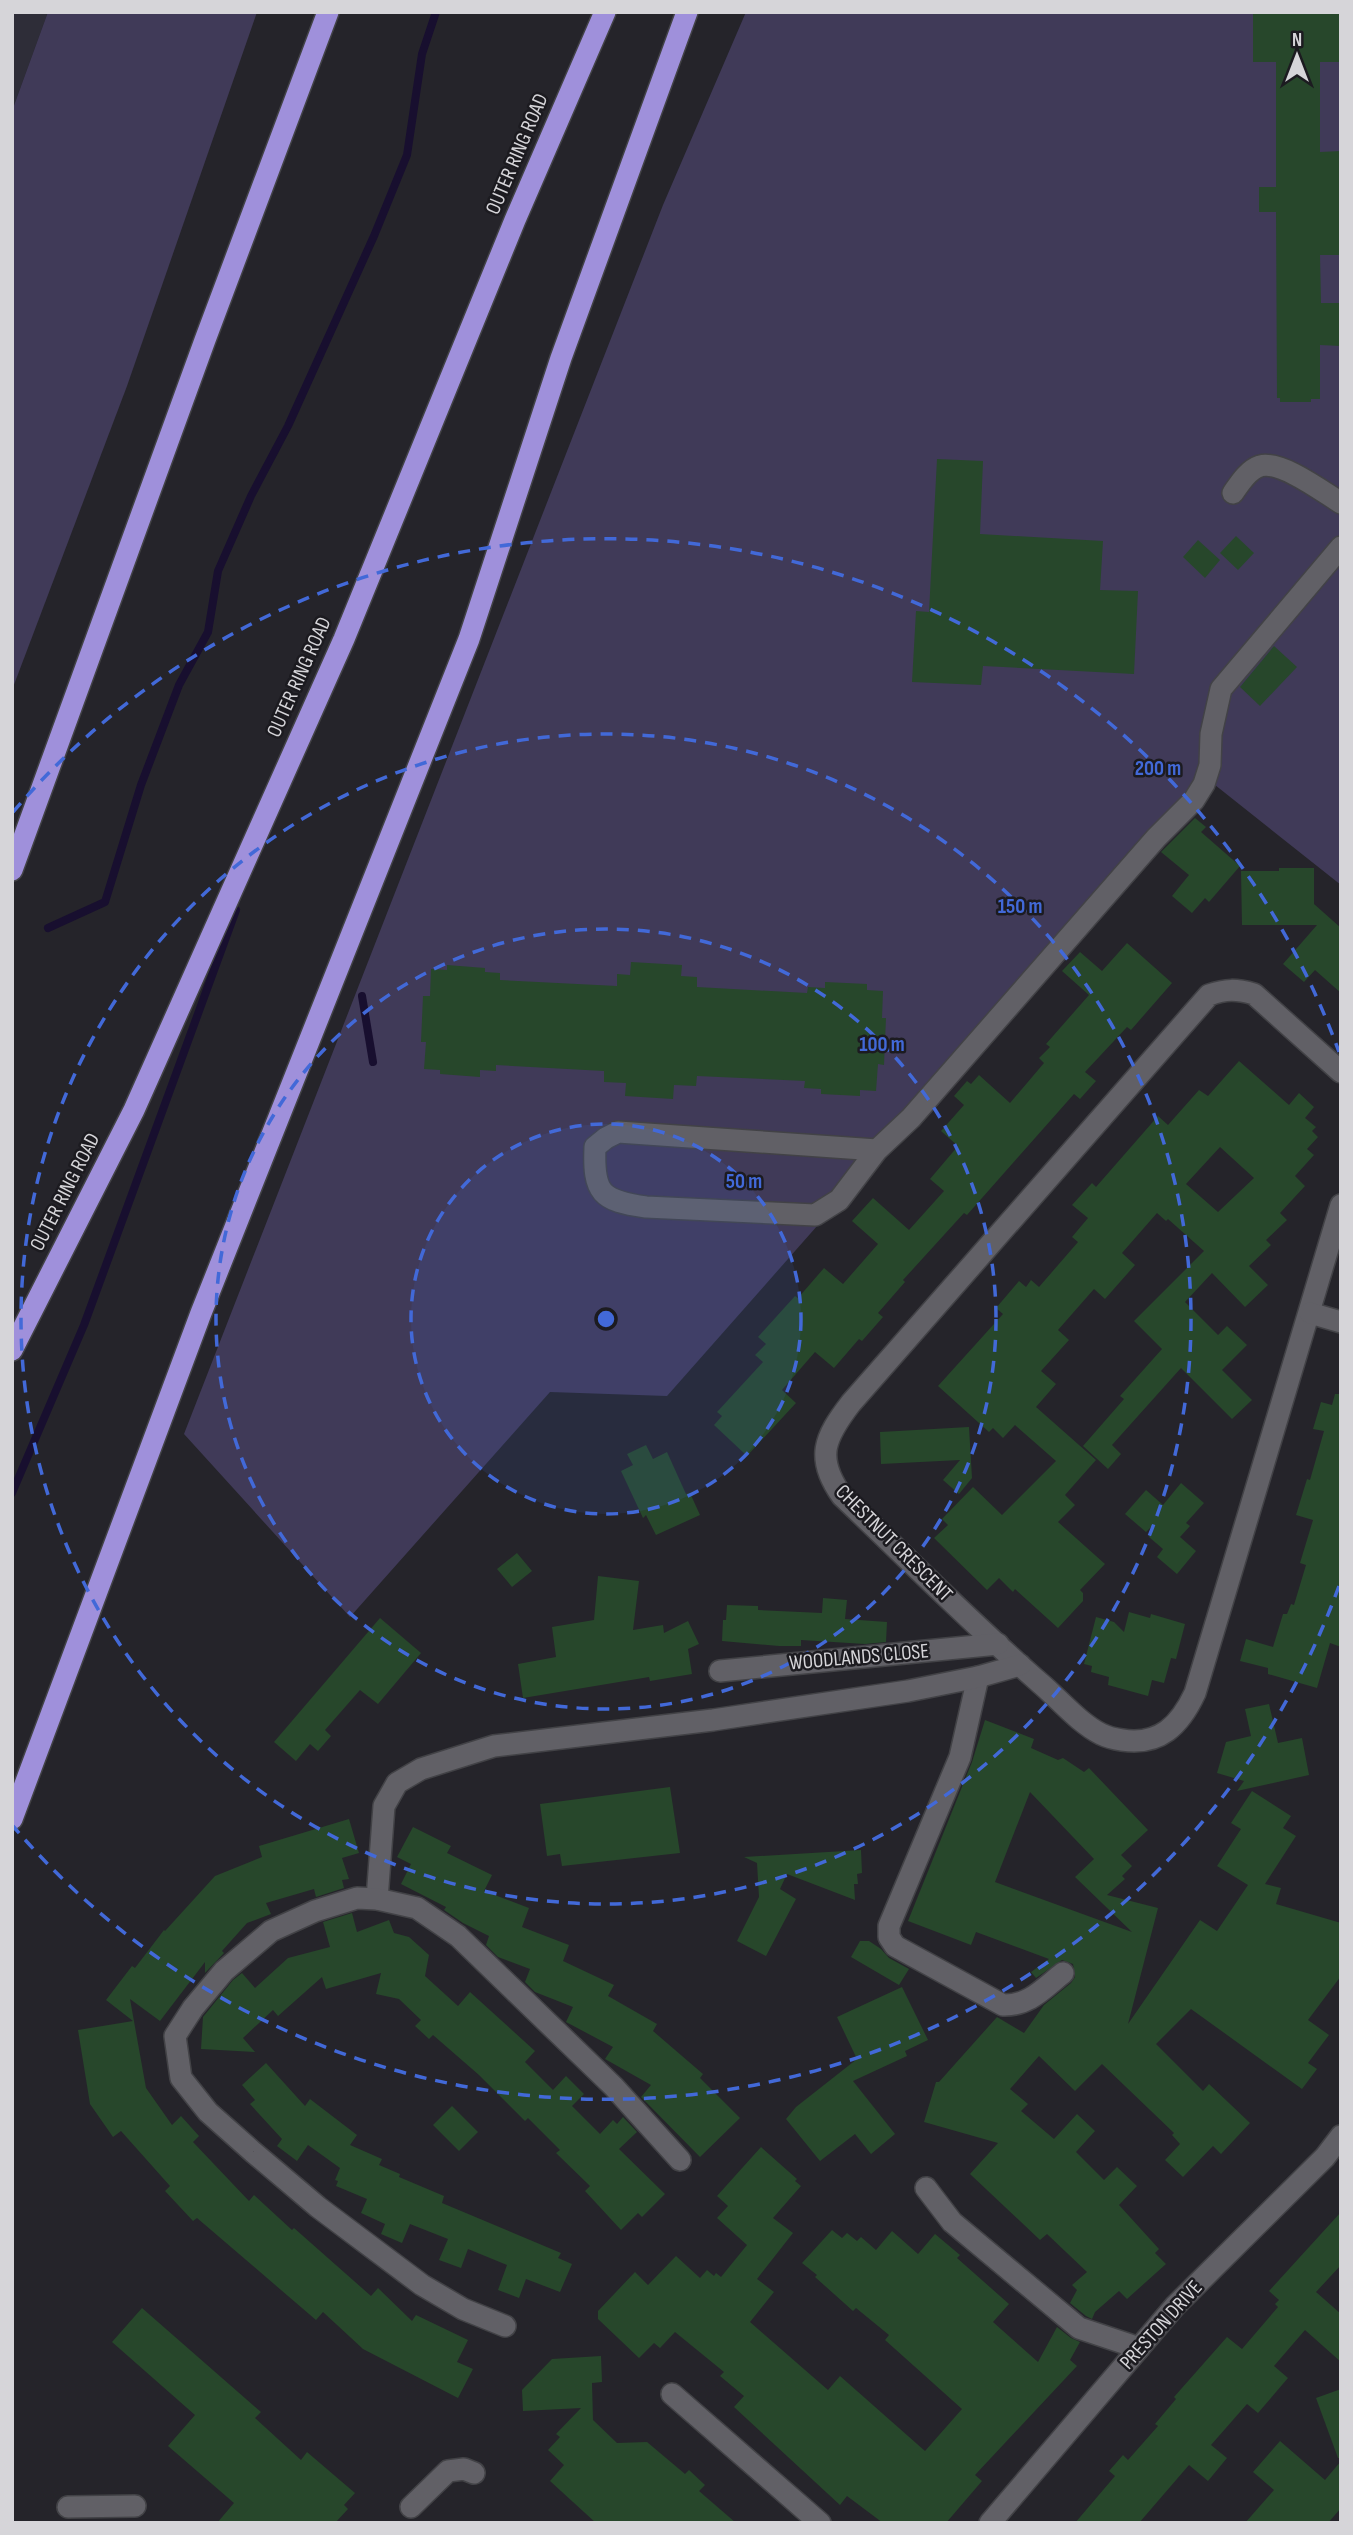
<svg xmlns="http://www.w3.org/2000/svg" width="1353" height="2535" viewBox="0 0 1353 2535" font-family="'Sofia Sans Condensed',sans-serif">
  <style>
    .built { fill: #2e2d38 }
    .green { fill: #403a58 }
    .lines { fill: none; stroke-linecap: round; stroke-linejoin: round }
    .stream { stroke: #180f2f; stroke-width: 8 }
    .building { fill: #27472b; fill-rule: evenodd }
    .minor-casing { stroke: #424246; stroke-width: 24 }
    .highway-casing { stroke: #424246; stroke-width: 24 }
    .minor { stroke: #616066; stroke-width: 21 }
    .highway { stroke: #9f90db; stroke-width: 21 }
    .ring { fill: none; stroke: #4269d8; stroke-width: 3.5; stroke-dasharray: 12 9 }
    .labels { text-anchor: middle; dominant-baseline: central; stroke-width: 5; stroke-linejoin: round; paint-order: stroke }
    .street-label { font-size: 21px; fill: #d6d5d9; stroke: #1c1b20 }
    .centre { fill: #4269d8; stroke: #1c1b20; stroke-width: 3.5 }
    .ring-label { font-size: 21px; text-anchor: middle; font-weight: bold; fill: #4269d8; stroke: #1c1b20; stroke-width: 5; stroke-linejoin: round; paint-order: stroke }
  </style>
  <rect width="100%" height="100%" fill="#25242a"/>
  <!-- built -->
  <path class="built" d="M12,12H48L12,111Z"/>
  <!-- green -->
  <g class="green">
    <path d="M48,12H257L127,386L12,690V111Z"/>
    <path d="M746,12H1341V885L1210,781L667,1396L550,1392L350,1617L184,1434L663,205Z"/>
  </g>
  <g class="lines">
    <!-- stream -->
    <g class="stream">
      <path d="M48,928L105,902L141,785L179,685L208,632L218,571L251,496L288,426L374,236L407,155L422,54L436,12"/>
      <path d="M362,996L373,1062"/>
      <path d="M12,1493L84,1325L236,910"/>
    </g>
  </g>
  <!-- building -->
  <g class="building">
    <path d="M1253,12H1341V62H1320V152L1341,151V255H1320L1321,303H1341V346L1320,345V399H1311V402H1280V398H1277L1276,212H1259V187H1276V62H1253Z"/>
    <path d="M937,459L983,461L980,534L1103,541L1100,590L1138,591L1134,674L983,666L981,685L912,682L916,611L929,612Z"/>
    <path d="M1236,536L1254,553L1238,570L1220,553Z"/>
    <path d="M1198,540L1220,560L1205,578L1183,557Z"/>
    <path d="M1274,646L1297,667L1260,706L1240,687Z"/>
    <path d="M1195,818L1206,827L1201,832L1240,866L1209,902L1205,898L1192,913L1172,896L1189,875L1161,852Z"/>
    <path d="M1279,868H1314V904L1341,928V993L1315,970L1304,982L1283,964L1317,925H1242L1241,871H1279Z"/>
    <path d="M1127,943L1172,983L1131,1030L1127,1027L1085,1072L1096,1081L1080,1099L1074,1094L967,1215L964,1213L903,1280L905,1282L878,1313L883,1317L862,1341L859,1339L834,1368L815,1352L782,1390L796,1403L747,1456L714,1425L722,1416L717,1412L763,1362L755,1355L766,1344L758,1337L795,1296L798,1298L824,1268L843,1284L878,1244L852,1221L873,1198L909,1230L944,1191L930,1179L958,1146L941,1131L964,1105L954,1096L967,1081L971,1084L979,1075L1010,1103L1044,1063L1039,1058L1050,1047L1046,1044L1089,995L1062,971L1080,952L1102,971Z"/>
    <path d="M631,962L682,965L681,976L697,977V987L807,993L808,987L825,988V982L867,984V990L883,991L882,1018H886L884,1065L878,1064L876,1091L860,1090V1096L821,1094V1089L804,1088L805,1081L697,1076L696,1086L674,1085L673,1099L625,1096L626,1083L604,1082V1071L496,1065V1071L480,1070V1077L440,1074V1070L424,1069L426,1042H421L423,996H430L431,969L447,970V965L485,968V972L500,973V980L617,986V974L630,975Z"/>
    <path d="M1239,1061L1289,1105L1299,1093L1314,1107L1305,1118L1316,1127L1312,1131L1318,1137L1307,1149L1314,1155L1295,1176L1305,1186L1280,1213L1287,1220L1266,1240L1271,1245L1249,1266L1268,1285L1245,1307L1212,1273L1185,1302L1218,1335L1227,1326L1247,1345L1222,1370L1252,1400L1232,1419L1181,1368L1112,1445L1121,1454L1108,1469L1083,1446L1124,1399L1120,1396L1162,1349L1134,1321L1204,1251L1168,1219L1166,1221L1157,1213L1122,1253L1135,1265L1105,1299L1094,1289L1058,1330L1069,1340L1041,1371L1056,1384L1036,1407L1096,1460L1065,1495L1075,1505L1058,1522L1105,1564L1080,1590L1083,1593V1601L1058,1628L1015,1589L1013,1592L999,1578L987,1590L934,1538L948,1525L942,1519L973,1487L1002,1515L1056,1461L1015,1425L1003,1438L993,1428L989,1432L938,1386L1003,1314L996,1308L1019,1281L1026,1287L1031,1280L1039,1287L1078,1242L1072,1237L1088,1218L1072,1205L1092,1183L1096,1187L1158,1116L1168,1125L1199,1090L1208,1096ZM1220,1147L1254,1178L1218,1212L1186,1184Z"/>
    <path d="M1335,1394H1341V1647L1330,1643L1317,1688L1268,1674V1668L1240,1661L1246,1639L1273,1647L1283,1614H1287L1291,1604L1294,1605L1306,1565L1300,1563L1313,1520L1296,1515L1307,1479L1310,1480L1324,1431L1313,1429L1321,1402L1332,1405Z"/>
    <path d="M969,1427L972,1478L959,1494L943,1480L960,1460L881,1464L880,1432Z"/>
    <path d="M646,1445L653,1459L667,1452L686,1494L690,1493L700,1515L656,1535L646,1515L643,1518L621,1471L633,1465L627,1454Z"/>
    <path d="M1181,1483L1204,1503L1186,1523L1190,1526L1180,1537L1196,1551L1177,1574L1157,1557L1163,1549L1149,1537L1152,1526L1146,1532L1125,1514L1146,1490L1163,1505Z"/>
    <path d="M517,1553L532,1571L512,1587L497,1569Z"/>
    <path d="M598,1576L639,1581L633,1630L663,1625L664,1633L688,1621L699,1644L688,1649L692,1674L650,1681L649,1677L523,1698L518,1664L556,1657L552,1627L594,1620Z"/>
    <path d="M823,1598L847,1600L845,1619L887,1622L886,1642L865,1644L801,1640V1646H779L722,1641L723,1620H726L727,1605L758,1606V1610L822,1613Z"/>
    <path d="M1129,1612L1150,1618L1151,1614L1185,1624L1176,1659L1171,1658L1164,1683L1152,1680L1148,1696L1108,1685L1109,1677L1091,1672L1092,1666L1084,1664L1096,1617L1114,1622L1124,1632Z"/>
    <path d="M380,1618L421,1653L378,1704L360,1690L325,1730L331,1736L318,1751L310,1744L296,1761L274,1742Z"/>
    <path d="M1269,1704L1278,1743L1302,1738L1309,1775L1237,1791L1244,1781L1217,1773L1226,1742L1251,1736L1245,1709Z"/>
    <path d="M985,1720L1034,1739L1031,1748L1058,1760L1063,1758L1084,1772L1089,1768L1148,1830L1121,1855L1132,1866L1122,1876L1125,1879L1107,1895L1158,1908L1128,2024L1200,1920L1217,1931L1248,1885L1217,1866L1241,1829L1231,1823L1252,1791L1291,1816L1283,1828L1296,1836L1265,1884L1281,1888L1276,1904L1341,1923V1976L1308,2020L1329,2035L1308,2063L1317,2069L1302,2089L1191,2009L1156,2044L1203,2091L1209,2084L1250,2123L1221,2154L1213,2146L1183,2177L1165,2160L1180,2144L1172,2135L1174,2133L1102,2064L1075,2091L1039,2056L1010,2089L1028,2104L1021,2111L1054,2139L1077,2114L1095,2131L1076,2152L1104,2180L1117,2167L1137,2186L1119,2205L1159,2249L1155,2253L1166,2264L1127,2299L1119,2291L1095,2312L1092,2319L1086,2316L1070,2303L1077,2290L1072,2285L1087,2272L1047,2234L1040,2240L970,2174L998,2143L924,2122L936,2082H939L997,2017L1024,2033L1044,2005L1071,1983L1075,1977L1073,1964L1062,1960L1036,1978L1031,1972L1049,1959L976,1932L971,1945L908,1921L972,1762ZM1030,1792L1094,1859L1075,1877L1132,1932L995,1882Z"/>
    <path d="M670,1787L680,1853L562,1866L560,1854L547,1856L540,1804Z"/>
    <path d="M349,1819L359,1853L342,1858L349,1879L342,1880L344,1888L316,1897L314,1889L266,1903L271,1914L247,1923L222,1951L224,1953L205,1973V1962L160,2021L130,1999L146,2088L172,2125L181,2116L199,2136L193,2142L249,2201L254,2195L292,2230L294,2228L371,2296L378,2288L412,2321L416,2315L468,2340L457,2362L473,2369L458,2398L363,2349L323,2312L316,2320L197,2218L193,2221L165,2191L170,2186L121,2131L113,2137L90,2104L78,2030L133,2021L106,2000L132,1966L135,1968L164,1930L165,1931L215,1876L262,1857L259,1846Z"/>
    <path d="M413,1827L451,1846L447,1853L492,1875L484,1891L529,1908L522,1927L569,1945L563,1961L614,1985L608,1996L657,2024L653,2031L703,2074L700,2078L740,2118L700,2157L641,2097L651,2085L605,2059L613,2047L566,2022L573,2007L535,1992L525,1982L530,1969L498,1957L486,1945L489,1936L463,1923L444,1910L446,1907L401,1884L411,1864L397,1857Z"/>
    <path d="M861,1850L862,1873L857,1874L858,1884H854L855,1900L787,1874L780,1889L796,1899L766,1956L737,1941L759,1897L757,1863L744,1857Z"/>
    <path d="M352,1913L357,1932L389,1920L394,1933L409,1937L429,1955L425,1976L458,2006L470,1992L535,2051L525,2062L553,2090L566,2076L584,2094L572,2106L600,2134L613,2120L617,2124L623,2117L637,2132L619,2149L665,2194L642,2217L638,2213L621,2230L585,2191L590,2186L556,2153L560,2150L528,2118L525,2121L479,2075L433,2035L429,2039L415,2026L421,2020L399,1999L376,1994L381,1973L326,1989L322,1977L278,2016L273,2010L243,2038L255,2052L201,2049L203,2017L233,1980L242,1973L255,1988L288,1958L330,1947L323,1922Z"/>
    <path d="M860,1941H869L881,1949L889,1958L909,1969L899,1985L851,1957Z"/>
    <path d="M902,1987L928,2040L905,2051L907,2056L853,2081L895,2134L871,2154L855,2134L820,2161L786,2119L796,2107L857,2059L837,2017Z"/>
    <path d="M266,2063L305,2106L310,2099L357,2135L350,2145L382,2159L379,2165L400,2174L399,2177L444,2196L442,2203L561,2253L558,2258L572,2264L560,2292L526,2279L519,2298L498,2290L507,2265L468,2249L461,2268L439,2260L448,2239L410,2224L402,2243L381,2234L385,2224L361,2213L367,2199L336,2186L338,2181L335,2180L340,2168L308,2145L297,2161L277,2146L282,2139L250,2104L255,2100L242,2085Z"/>
    <path d="M452,2106L478,2132L459,2151L433,2125Z"/>
    <path d="M761,2147L797,2179L795,2181L801,2186L773,2218L793,2233L757,2279L774,2292L750,2322L828,2390L840,2376L925,2451L962,2409L885,2340L889,2335L856,2308L853,2311L815,2277L817,2275L802,2263L832,2230L842,2238L847,2233L857,2241L861,2237L876,2250L892,2231L918,2254L935,2234L960,2255L957,2258L1009,2304L993,2322L1038,2362L1057,2327L1071,2338L1080,2342L1070,2360L1077,2366L975,2475L982,2481L946,2523H883L847,2496L840,2505L734,2407L744,2396L720,2376L724,2372L675,2332L660,2348L654,2343L639,2358L598,2319V2311L635,2272L648,2285L676,2256L700,2278L707,2270L714,2276L716,2273L721,2277L747,2245L717,2218L728,2206L717,2196Z"/>
    <path d="M1341,2212V2265L1316,2292L1341,2314V2362L1305,2330L1274,2366L1288,2378L1258,2413L1247,2404L1211,2445L1227,2458L1208,2481L1189,2465L1139,2523H1075L1115,2476L1109,2471L1123,2455L1128,2460L1158,2426L1155,2424L1176,2399L1174,2397L1227,2337L1242,2349L1278,2307L1275,2304L1279,2300L1269,2291Z"/>
    <path d="M142,2308L261,2412L255,2418L301,2460L307,2452L355,2493L344,2505L348,2509L335,2523H217L234,2503L168,2446L195,2415L112,2342Z"/>
    <path d="M601,2356L602,2382L592,2383L593,2420L617,2443L647,2442L685,2474L689,2470L705,2485L699,2491L736,2523H596L550,2481L564,2465L548,2450L560,2437L556,2434L581,2408L523,2411L522,2390L552,2359Z"/>
    <path d="M1341,2389V2458H1338L1316,2398Z"/>
    <path d="M1280,2441L1325,2480L1341,2461V2508L1328,2523H1245L1274,2490L1253,2472Z"/>
  </g>
  <g class="lines">
    <!-- minor casing -->
    <g class="minor-casing">
      <g id="minor">
        <path d="M1233,493C1240,483 1248,470 1260,466C1281,460 1323,492 1341,503"/>
        <path d="M1341,1072L1254,994C1236,989 1226,989 1209,995L851,1403C824,1438 815,1458 842,1496C907,1558 971,1623 1040,1683C1059,1699 1079,1723 1101,1734C1107,1737 1115,1739 1122,1740C1160,1746 1180,1725 1195,1693L1341,1205"/>
        <path d="M877,1150L618,1132L606,1138L595,1147C593,1193 601,1201 646,1207L815,1215L839,1200L877,1150L911,1118L1156,838L1194,800L1204,784L1210,765L1211,734L1221,689L1341,547"/>
        <path d="M1310,1313L1341,1322"/>
        <path d="M720,1671L998,1644"/>
        <path d="M978,1677L960,1757L889,1926V1937L895,1946L1003,2005C1029,2006 1044,1988 1063,1973"/>
        <path d="M377,1899L384,1806L397,1783L421,1769L494,1746L713,1720L908,1691L978,1677L1020,1665"/>
        <path d="M926,2188L952,2222L1079,2328L1139,2348"/>
        <path d="M505,2326L463,2309L422,2285L318,2207L253,2152L208,2112L181,2078L175,2036L193,2008L224,1971L271,1931L315,1911L357,1898L377,1899L417,1908L458,1936L614,2087L680,2160"/>
        <path d="M672,2394L820,2523"/>
        <path d="M68,2507L135,2506"/>
        <path d="M411,2507L448,2471L464,2469L474,2473"/>
        <path d="M990,2523L1175,2306L1325,2157L1341,2136"/>
      </g>
    </g>
    <!-- highway casing -->
    <g class="highway-casing">
      <g id="highway">
        <path d="M12,870L205,340L328,12"/>
        <path d="M12,1350L134,1110L344,639L515,220L605,12"/>
        <path d="M12,1819L201,1313L469,639L561,358L687,12"/>
      </g>
    </g>
    <!-- minor -->
    <use href="#minor" class="minor"/>
    <!-- highway -->
    <use href="#highway" class="highway"/>
  </g>
  <!-- distance rings -->
  <circle cx="606" cy="1319" r="195" fill="#4269d8" fill-opacity=".12"/>
  <g class="ring">
    <circle cx="606" cy="1319" r="195"/>
    <circle cx="606" cy="1319" r="390"/>
    <circle cx="606" cy="1319" r="585"/>
    <path d="M1339 1586A780 780 0 0 1 13 1826M13 812A780 780 0 0 1 1339 1052"/>
  </g>
  <g class="labels">
    <!-- street labels -->
    <g class="street-label">
      <text transform="translate(517 154) rotate(-67)">OUTER RING ROAD</text>
      <text transform="translate(299 677) rotate(-66)">OUTER RING ROAD</text>
      <text transform="translate(65 1192) rotate(-63)">OUTER RING ROAD</text>
      <text transform="translate(894 1543) rotate(45)">CHESTNUT CRESCENT</text>
      <text transform="translate(859 1657) rotate(-5)">WOODLANDS CLOSE</text>
      <text transform="translate(1161 2325) rotate(-48)">PRESTON DRIVE</text>
    </g>
  </g>
  <circle cx="606" cy="1319" r="10" class="centre"/>
  <g class="ring-label">
    <text x="1158" y="775">200 m</text>
    <text x="1020" y="913">150 m</text>
    <text x="882" y="1051">100 m</text>
    <text x="744" y="1188">50 m</text>
  </g>
  <!-- border -->
  <rect width="1353" height="2535" fill="none" stroke="#d6d5d9" stroke-width="28"/>
  <!-- north arrow -->
  <g transform="translate(1297 56)" stroke="#1c1b20" stroke-width="5" paint-order="stroke">
  <path d="M0-5L12 26L0 18L-12 26Z" fill="#d6d5d9"/>
  <text y="-10" font-size="19" font-weight="bold" text-anchor="middle" fill="#d6d5d9">N</text>
  </g>
</svg>
